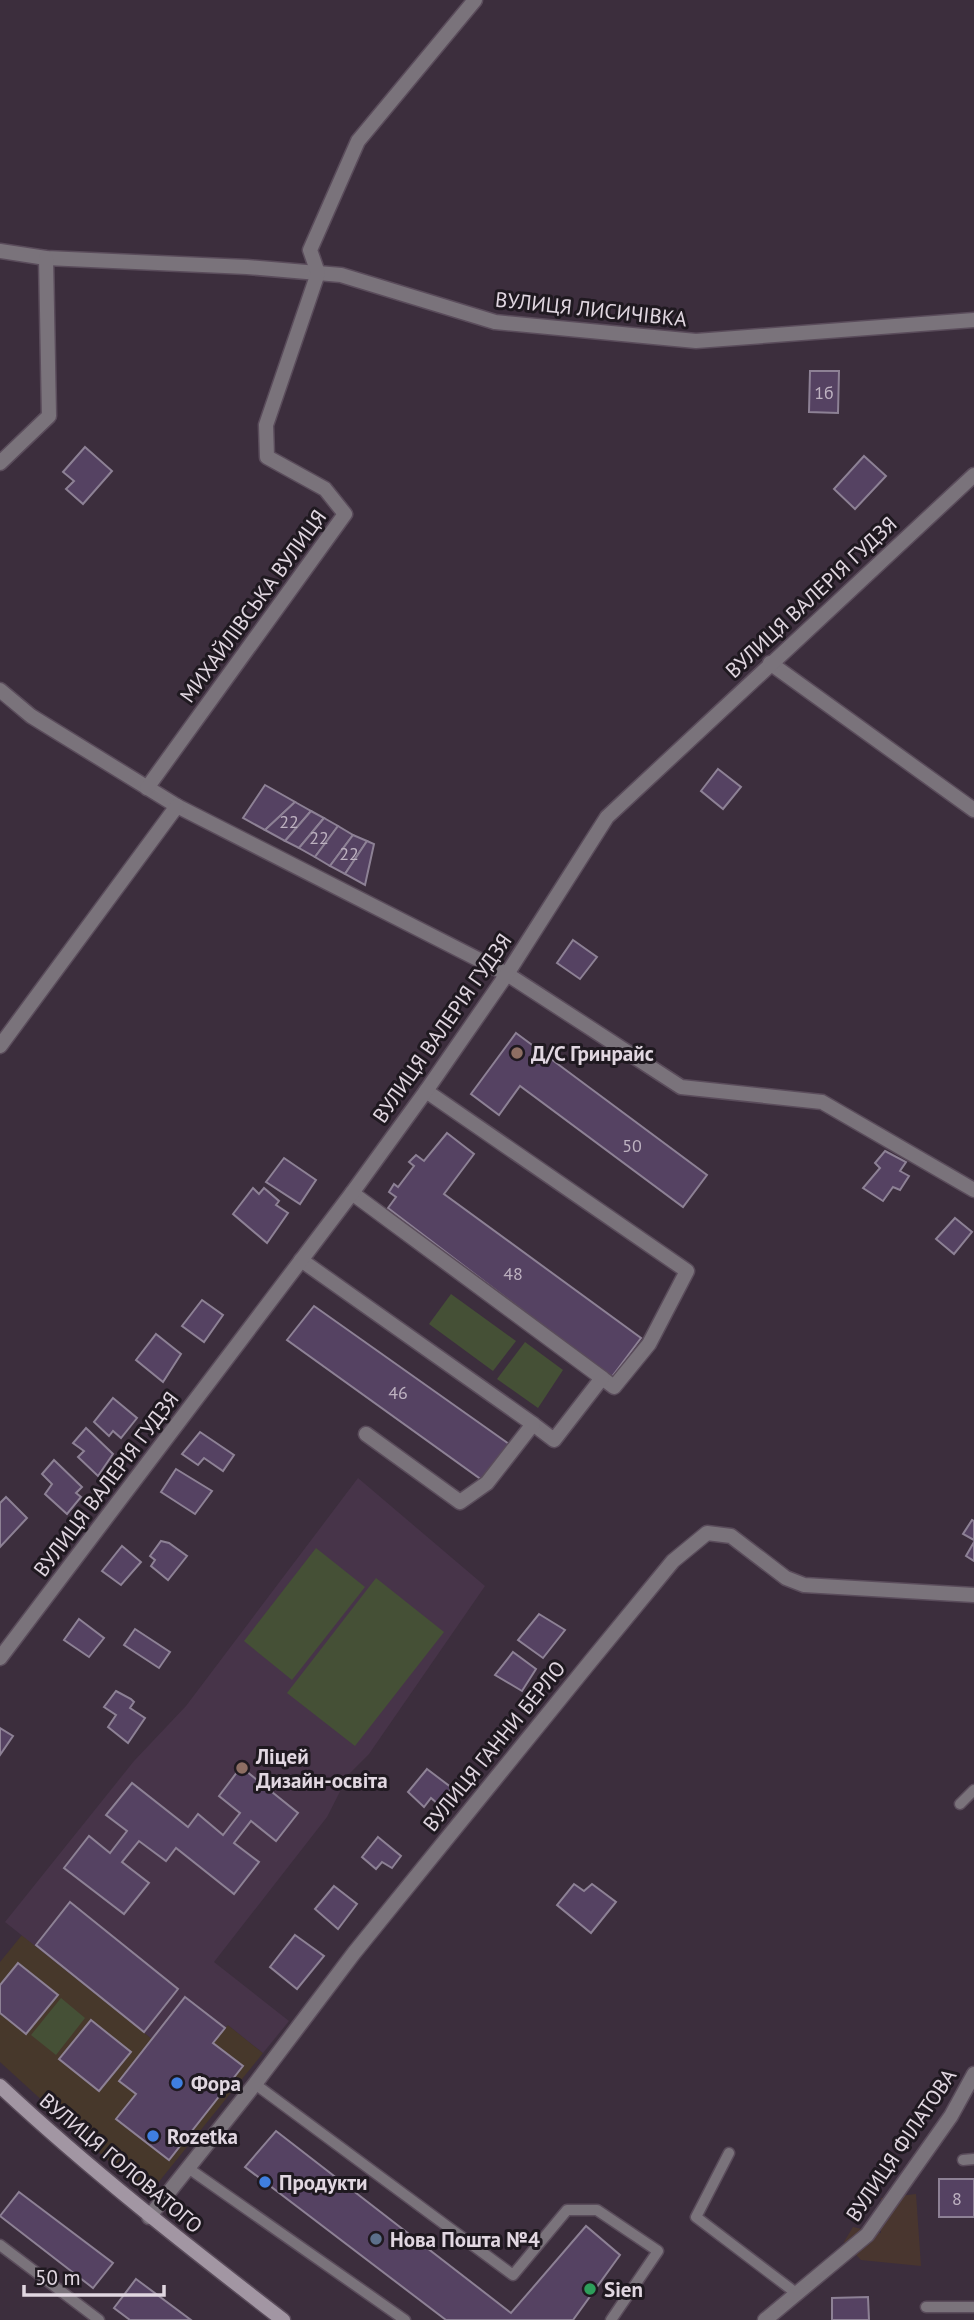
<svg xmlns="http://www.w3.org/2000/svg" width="974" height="2320" viewBox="0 0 974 2320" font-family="'PT Sans',sans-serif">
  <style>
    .commercial { fill: #47382b }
    .industrial { fill: #49362f }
    .built { fill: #473449 }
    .green { fill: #455036 }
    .building { fill: #554262; stroke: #8d8195; stroke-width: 2 }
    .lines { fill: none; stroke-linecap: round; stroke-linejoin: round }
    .service-casing { stroke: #5a4c5b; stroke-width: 13 }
    .minor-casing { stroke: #5a4c5b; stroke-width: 17 }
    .secondary-casing { stroke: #5a4c5b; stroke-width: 17 }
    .service { stroke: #7a737b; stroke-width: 10 }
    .minor { stroke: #7a737b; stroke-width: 14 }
    .secondary { stroke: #a296a3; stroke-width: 14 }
    .education-dot { fill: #8d6e63; stroke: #1f1920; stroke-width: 2.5 }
    .shop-dot { fill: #3f7fe0; stroke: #1f1920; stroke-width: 2.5 }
    .service-dot { fill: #5c6f8a; stroke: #1f1920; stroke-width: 2.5 }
    .leisure-dot { fill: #2e9e5b; stroke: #1f1920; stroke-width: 2.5 }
    .labels { text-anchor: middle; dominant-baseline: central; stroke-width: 6; stroke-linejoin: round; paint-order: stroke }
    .number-label { font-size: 18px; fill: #beb2c1 }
    .street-label { font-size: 21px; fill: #e1d7e1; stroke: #1f1920 }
    .poi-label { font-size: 21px; font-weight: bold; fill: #e1d7e1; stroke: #1f1920; text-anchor: start }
  </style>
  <rect width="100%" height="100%" fill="#3c2e3d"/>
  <!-- commercial -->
  <path class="commercial" d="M22,1935L152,2039L185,1997L224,2028L228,2025L263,2053L153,2189L138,2188L0,2062V1962Z"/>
  <!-- industrial -->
  <path class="industrial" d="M916,2194L921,2266L861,2260L844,2242L853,2227L881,2233V2198Z"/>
  <!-- built -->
  <path class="built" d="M358,1478L485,1586L369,1754L349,1774L327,1817L214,1962L289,2021L263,2053L228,2025L225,2028L185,1997L152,2039L5,1922L134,1761L186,1706Z"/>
  <!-- green -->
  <g class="green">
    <path d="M451,1294L516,1341L493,1371L429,1324Z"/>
    <path d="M525,1342L563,1370L538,1408L497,1379Z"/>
    <path d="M316,1548L365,1587L292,1680L244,1641Z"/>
    <path d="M376,1578L444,1632L355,1746L287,1693Z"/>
    <path d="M61,1998L85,2018L56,2055L31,2035Z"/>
  </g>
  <!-- building -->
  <g class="building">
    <path d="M810,371H839L838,413L809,412Z"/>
    <path d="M85,447L112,471L83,504L66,489L74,481L63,472Z"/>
    <path d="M864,456L886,476L855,509L834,489Z"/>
    <path d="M718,769L741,787L723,809L701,791Z"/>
    <path d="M265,785L295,802L265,830L243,818Z"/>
    <path d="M295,802L311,811L285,841L265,830Z"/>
    <path d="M311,811L324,818L299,848L285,841Z"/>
    <path d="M324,818L338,826L315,857L299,848Z"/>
    <path d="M338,826L353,835L330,866L315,857Z"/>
    <path d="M353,835L367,841L345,874L330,866Z"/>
    <path d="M367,841L374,844L365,885L345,874Z"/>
    <path d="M573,940L597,957L580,979L557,963Z"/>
    <path d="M516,1033L707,1175L683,1207L520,1086L499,1115L471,1094Z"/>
    <path d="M447,1133L474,1154L444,1194L641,1338L611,1378L388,1208L396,1197L389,1192L394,1184L398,1187L414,1166L409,1162L416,1155L424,1161Z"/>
    <path d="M885,1151L906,1162L900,1171L909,1176L900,1190L893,1187L883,1201L863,1188L880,1168L875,1163Z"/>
    <path d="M284,1158L316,1180L300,1204L266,1182Z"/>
    <path d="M253,1188L259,1194L264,1188L279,1201L276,1205L288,1213L267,1243L233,1214Z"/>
    <path d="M955,1218L972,1232L954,1254L936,1239Z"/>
    <path d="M202,1300L223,1315L204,1342L182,1326Z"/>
    <path d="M314,1306L509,1444L482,1480L287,1340Z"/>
    <path d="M156,1334L181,1354L163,1382L136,1360Z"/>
    <path d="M113,1398L137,1418L121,1438L113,1431L109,1436L94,1422Z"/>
    <path d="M86,1428L113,1454L98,1476L78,1457L84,1451L73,1443Z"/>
    <path d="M200,1432L234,1455L223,1471L204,1458L198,1465L182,1454Z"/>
    <path d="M54,1460L82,1487L76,1493L81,1497L67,1514L45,1494L52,1484L42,1474Z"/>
    <path d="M176,1469L212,1491L195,1514L161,1492Z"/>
    <path d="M6,1497L27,1518L0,1547V1503Z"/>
    <path d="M972,1520L974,1521V1540L963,1534Z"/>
    <path d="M161,1541L169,1543L187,1556L168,1580L151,1566L155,1560L150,1556Z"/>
    <path d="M974,1542V1561L966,1556Z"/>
    <path d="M122,1546L141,1562L121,1585L102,1571Z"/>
    <path d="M539,1614L565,1630L543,1658L518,1640Z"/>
    <path d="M79,1619L104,1638L89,1657L64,1640Z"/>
    <path d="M135,1629L170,1652L159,1668L124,1645Z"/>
    <path d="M513,1652L536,1669L522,1691L495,1675Z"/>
    <path d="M116,1691L131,1699L134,1702L130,1708L145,1718L128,1743L108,1727L116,1715L104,1707Z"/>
    <path d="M0,1728L13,1736L0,1755Z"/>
    <path d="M241,1767L298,1813L276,1841L251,1821L234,1843L259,1862L234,1894L176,1848L166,1861L139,1841L122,1862L149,1883L124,1914L64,1868L89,1836L110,1853L127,1831L106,1815L132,1783L188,1827L198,1814L223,1835L240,1813L219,1796Z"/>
    <path d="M427,1769L452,1788L438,1804L431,1798L424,1807L408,1792Z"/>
    <path d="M378,1837L401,1856L392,1868L382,1862L376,1869L362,1857Z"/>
    <path d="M574,1884L584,1891L592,1884L616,1902L591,1933L557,1905Z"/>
    <path d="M334,1886L357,1904L338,1929L315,1909Z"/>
    <path d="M70,1902L178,1989L144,2032L36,1945Z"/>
    <path d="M295,1935L324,1956L297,1989L270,1967Z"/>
    <path d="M18,1963L58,1995L26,2034L0,2013V1985Z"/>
    <path d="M185,1997L225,2028L213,2043L243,2066L169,2160L116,2119L136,2094L119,2081Z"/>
    <path d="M91,2020L131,2052L99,2091L59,2059Z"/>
    <path d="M276,2131L511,2313L586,2226L620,2255L573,2320H446L245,2167Z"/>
    <rect x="939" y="2179" width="35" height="38"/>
    <path d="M19,2192L113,2263L93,2288L0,2216Z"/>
    <path d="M136,2279L191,2320H130L114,2308Z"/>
    <path d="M868,2297L869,2320H832V2298Z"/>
  </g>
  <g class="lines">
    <!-- service casing -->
    <g class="service-casing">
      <g id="service">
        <path d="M960,1804L974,1790"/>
        <path d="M255,2084L513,2275L567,2210H597L658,2251L611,2320"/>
        <path d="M729,2153L696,2217L796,2293"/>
        <path d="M963,2160L974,2159"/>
        <path d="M188,2168L405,2320"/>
        <path d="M0,2245L99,2320"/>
        <path d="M926,2307H974"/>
      </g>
    </g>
    <!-- minor casing -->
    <g class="minor-casing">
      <g id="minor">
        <path d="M0,251L46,258L247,267L341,275L495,322L696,341L974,320"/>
        <path d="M0,463L49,416L46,258"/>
        <path d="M770,663L974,810"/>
        <path d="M0,690L31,716L177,806L507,974L681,1087L822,1102L974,1190"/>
        <path d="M147,788L345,514L325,489L267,457L266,425L318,273L310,250L358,141L475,0"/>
        <path d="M0,1046L177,806"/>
        <path d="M426,1091L687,1271L649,1344L614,1387L602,1378"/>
        <path d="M352,1193L602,1378L554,1440L533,1424"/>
        <path d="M301,1260L533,1424L487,1483L460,1502L366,1434"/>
        <path d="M0,1658L352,1193L426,1091L507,974L607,817L974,475"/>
        <path d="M149,2217L255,2084L354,1953L590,1662L673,1561L707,1533L731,1536L786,1578L804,1585L974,1595"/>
        <path d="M765,2320L867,2235L951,2116L974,2074"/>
      </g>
    </g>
    <!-- secondary casing -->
    <g class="secondary-casing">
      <path id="secondary" d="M0,2086C90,2170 186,2245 283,2320"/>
    </g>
    <!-- service -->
    <use href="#service" class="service"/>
    <!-- minor -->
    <use href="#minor" class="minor"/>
    <!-- secondary -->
    <use href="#secondary" class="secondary"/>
  </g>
  <!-- markers -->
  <g class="education-dot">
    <circle cx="517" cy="1053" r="7"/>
    <circle cx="242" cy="1768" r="7"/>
  </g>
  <g class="shop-dot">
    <circle cx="177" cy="2083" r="7"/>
    <circle cx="153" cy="2136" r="7"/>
    <circle cx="265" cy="2182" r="7"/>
  </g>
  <circle class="service-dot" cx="376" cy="2239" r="7"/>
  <circle class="leisure-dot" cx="590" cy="2289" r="7"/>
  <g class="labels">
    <!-- number labels -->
    <g class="number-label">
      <text x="824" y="392">1б</text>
      <text x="289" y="821">22</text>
      <text x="319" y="837">22</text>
      <text x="349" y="853">22</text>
      <text x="632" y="1145">50</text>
      <text x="513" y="1273">48</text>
      <text x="398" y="1392">46</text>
      <text x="957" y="2198">8</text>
    </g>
    <!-- street labels -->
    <g class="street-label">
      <text transform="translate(591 309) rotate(6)">ВУЛИЦЯ ЛИСИЧІВКА</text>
      <text transform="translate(811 597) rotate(-43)">ВУЛИЦЯ ВАЛЕРІЯ ГУДЗЯ</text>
      <text transform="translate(253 606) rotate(-54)">МИХАЙЛІВСЬКА ВУЛИЦЯ</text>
      <text transform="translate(442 1028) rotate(-55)">ВУЛИЦЯ ВАЛЕРІЯ ГУДЗЯ</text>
      <text transform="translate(106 1484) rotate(-53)">ВУЛИЦЯ ВАЛЕРІЯ ГУДЗЯ</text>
      <text transform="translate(494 1746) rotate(-51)">ВУЛИЦЯ ГАННИ БЕРЛО</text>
      <text transform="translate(901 2145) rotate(-56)">ВУЛИЦЯ ФІЛАТОВА</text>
      <text transform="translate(121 2163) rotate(40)">ВУЛИЦЯ ГОЛОВАТОГО</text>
    </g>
    <!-- poi labels -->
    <g class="poi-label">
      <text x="531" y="1053">Д/С Гринрайс</text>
      <text x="256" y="1756">Ліцей<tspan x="256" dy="24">Дизайн-освіта</tspan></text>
      <text x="191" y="2083">Фора</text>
      <text x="167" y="2136">Rozetka</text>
      <text x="279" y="2182">Продукти</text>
      <text x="390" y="2239">Нова Пошта №4</text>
      <text x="604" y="2289">Sien</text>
    </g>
  </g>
  <!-- scale -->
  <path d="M24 2285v10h140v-10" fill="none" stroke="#e1d7e1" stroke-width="3.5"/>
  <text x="35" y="2285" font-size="21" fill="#e1d7e1" stroke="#1f1920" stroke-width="5" paint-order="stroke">50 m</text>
</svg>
